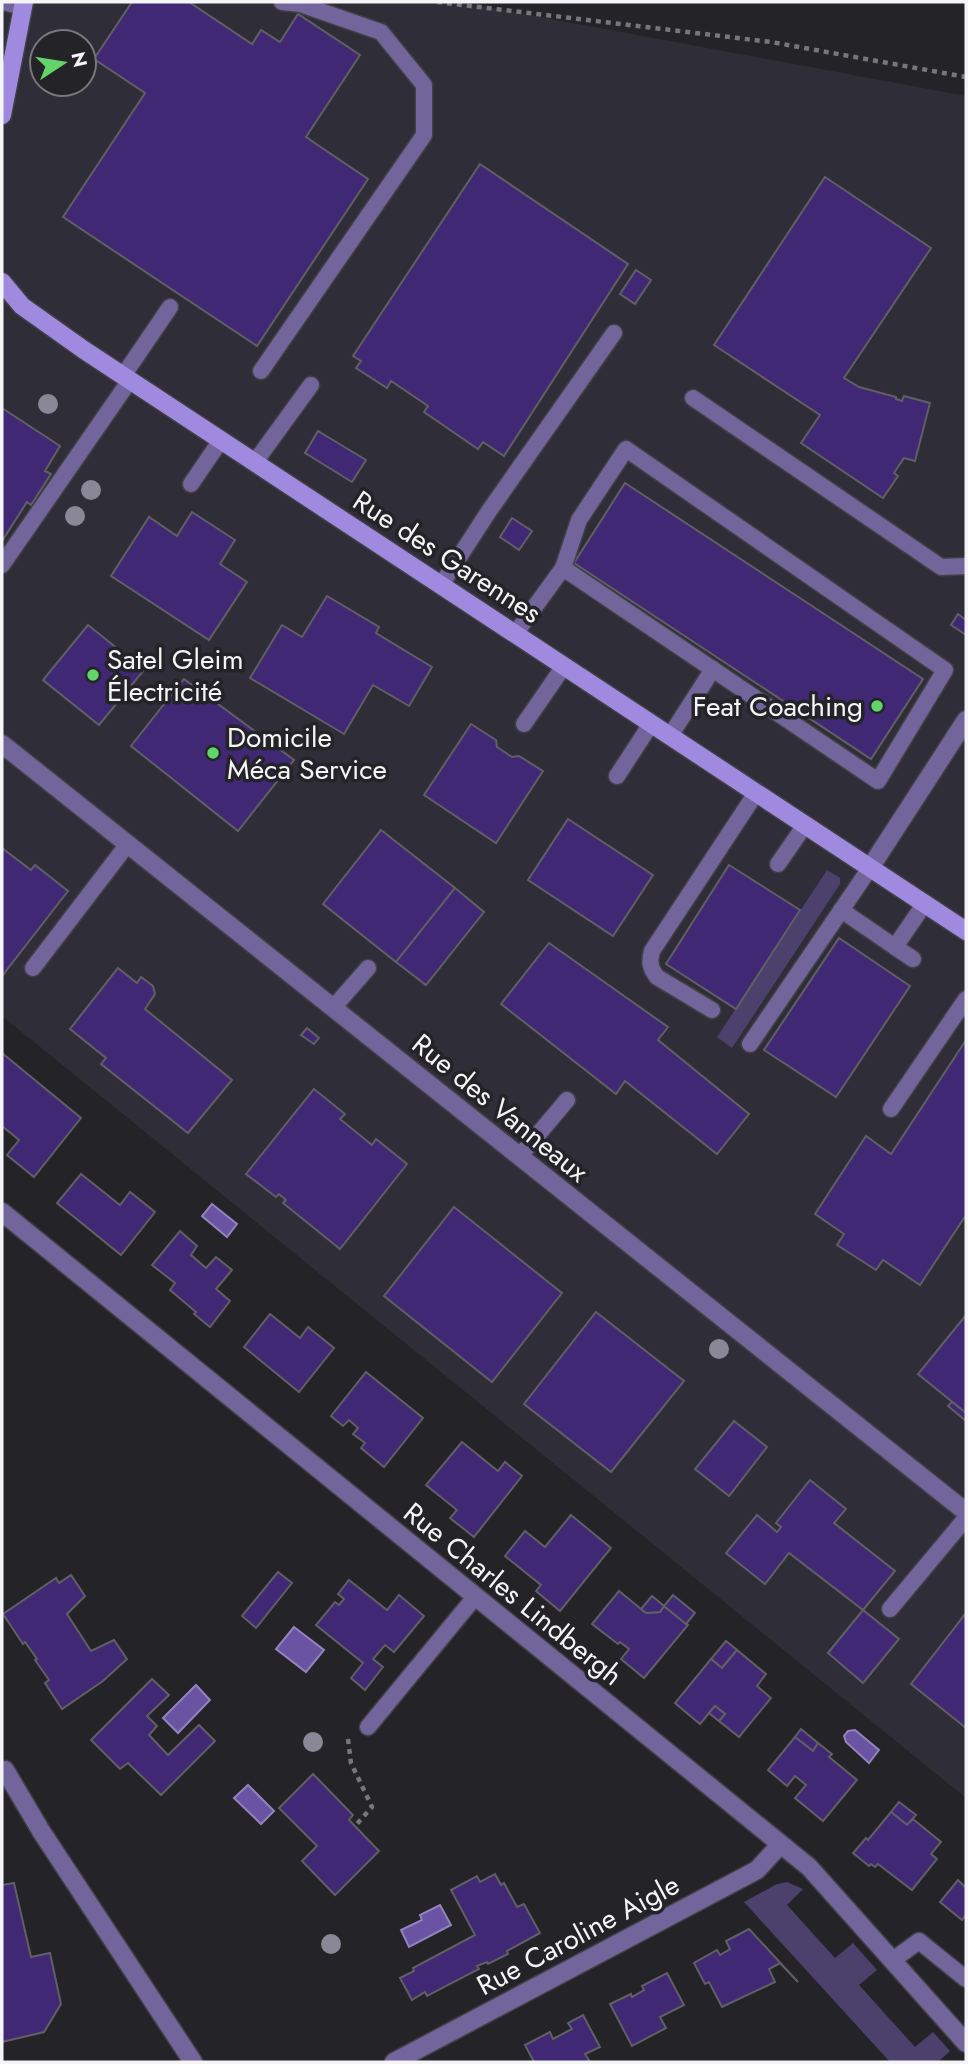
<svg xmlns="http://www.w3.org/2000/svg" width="968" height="2064" viewBox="0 0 968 2064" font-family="Jost,sans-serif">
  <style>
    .built { fill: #2f2d37; fill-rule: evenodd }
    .green { fill: #4c406d }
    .water { fill: #6953a2; stroke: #9383bc; stroke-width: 2 }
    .building { fill: #412874; stroke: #605f64; stroke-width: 2 }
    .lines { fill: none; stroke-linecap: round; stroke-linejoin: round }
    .lane-casing { stroke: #414045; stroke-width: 19 }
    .street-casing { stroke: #414045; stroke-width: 21 }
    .secondary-casing { stroke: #414045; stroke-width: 21 }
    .path { stroke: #77767a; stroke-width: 4.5; stroke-dasharray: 5 5; stroke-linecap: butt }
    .lane { stroke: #72659b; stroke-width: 16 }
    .street { stroke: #72659b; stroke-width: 18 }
    .secondary { stroke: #a08ae0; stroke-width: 18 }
    .tree { fill: #8a8796 }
    .poi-dot { fill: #63d469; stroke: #242328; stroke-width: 2.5 }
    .labels { text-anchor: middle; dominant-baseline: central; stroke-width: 7; stroke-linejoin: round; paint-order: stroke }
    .street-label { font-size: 28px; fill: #f5f4f7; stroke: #242328 }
    .poi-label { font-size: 28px; fill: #f5f4f7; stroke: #242328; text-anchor: start }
  </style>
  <rect width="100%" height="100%" fill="#242328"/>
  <!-- built -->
  <path class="built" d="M2,2H460L966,96V1798L2,1016ZM42,42H84V84H42Z"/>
  <!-- green -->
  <g class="green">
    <path d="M827,870L840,878V884L732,1048L717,1037Z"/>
    <path d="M787,1882L803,1889L787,1905L835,1958L853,1943L877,1970L859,1985L915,2047L933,2032L950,2051L938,2062H890L744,1902L777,1884Z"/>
  </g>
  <!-- water -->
  <g class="water">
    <path d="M212,1204L237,1224L227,1237L202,1216Z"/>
    <path d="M294,1627L324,1650L306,1672L276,1649Z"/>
    <path d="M196,1685L210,1700L178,1733L163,1718Z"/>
    <path d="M855,1730L879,1750L869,1763L846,1742L844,1736L848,1731Z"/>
    <path d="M248,1785L274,1811L261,1824L234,1798Z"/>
    <path d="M440,1905L451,1925L409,1947L401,1930L422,1920L420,1915Z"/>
  </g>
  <!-- building -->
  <g class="building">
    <path d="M132,2H189L252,44L261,30L280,42L298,14L360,55L306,137L368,179L257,346L63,217L145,93L94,59Z"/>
    <path d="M480,164L628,264L504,456L483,442L478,449L424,412L428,406L391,381L387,388L356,368L361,361L353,356Z"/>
    <path d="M825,177L931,248L844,378L859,387L896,397V399L902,401L904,396L930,403L915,461L904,458L894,473L898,476L883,498L801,443L820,415L714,345Z"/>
    <path d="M636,270L651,280L635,304L620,294Z"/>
    <path d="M2,408L60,446L45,471L51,474L31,505L27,502L2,541Z"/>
    <path d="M318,431L366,460L352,482L305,453Z"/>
    <path d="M625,483L923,679L871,759L574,563Z"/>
    <path d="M192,512L235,540L220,564L247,582L209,640L111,576L149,517L177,536Z"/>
    <path d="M512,518L532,531L519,550L500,537Z"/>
    <path d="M327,596L379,627L376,633L432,667L409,706L373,685L344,734L250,678L282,625L302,637Z"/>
    <path d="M958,614L966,620V635L951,625Z"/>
    <path d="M88,625L144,670L99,725L43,680Z"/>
    <path d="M184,679L294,760L238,831L131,746Z"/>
    <path d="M471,724L496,740L497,747L512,757L519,756L543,771L496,843L424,795Z"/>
    <path d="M568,819L653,875L613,936L528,880Z"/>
    <path d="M381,830L455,888L396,962L323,904Z"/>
    <path d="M2,848L31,870L35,865L68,891L2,976Z"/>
    <path d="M729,865L800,910L736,1009L666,964Z"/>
    <path d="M455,888L484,912L426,985L396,962Z"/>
    <path d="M839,938L910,986L836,1097L764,1050Z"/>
    <path d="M549,943L668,1027L658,1040L749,1114L717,1154L625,1081L616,1094L501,1004Z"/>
    <path d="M118,968L137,983L141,977L153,986L155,994L145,1009L232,1080L188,1133L101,1064L106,1058L70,1029Z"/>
    <path d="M307,1028L319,1038L314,1044L301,1035Z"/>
    <path d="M966,1040V1215L920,1285L883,1260L876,1270L837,1245L844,1234L815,1214L866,1136L891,1154Z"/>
    <path d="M2,1053L81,1118L34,1177L7,1155L19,1140L2,1126Z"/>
    <path d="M314,1089L345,1114L340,1119L372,1145L376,1139L407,1164L340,1249L283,1203L286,1200L279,1194L276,1197L246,1174Z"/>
    <path d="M81,1174L120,1205L130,1192L155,1212L121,1255L57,1203Z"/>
    <path d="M454,1207L562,1293L492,1382L384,1296Z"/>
    <path d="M180,1231L197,1246L191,1255L206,1268L216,1257L232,1270L216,1289L230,1301L210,1327L194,1314L196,1312L170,1290L175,1283L152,1265Z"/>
    <path d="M596,1312L684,1381L611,1472L524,1404Z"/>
    <path d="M270,1314L300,1338L308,1327L334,1348L299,1392L244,1347Z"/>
    <path d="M966,1315V1413L918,1374Z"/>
    <path d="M366,1372L423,1418L384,1467L361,1448L365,1443L353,1434L358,1428L349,1420L343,1426L331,1416Z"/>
    <path d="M952,1402L966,1413V1421L948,1406Z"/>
    <path d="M734,1421L767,1447L729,1496L695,1469Z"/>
    <path d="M462,1442L498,1471L505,1462L522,1476L474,1537L450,1518L457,1510L426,1485Z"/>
    <path d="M810,1480L846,1509L834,1523L895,1571L863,1610L789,1553L765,1584L726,1553L757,1515L777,1532L781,1527L776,1523Z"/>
    <path d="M571,1515L611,1548L560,1611L536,1591L541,1585L505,1556L525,1531L545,1547Z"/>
    <path d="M278,1572L292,1583L256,1628L242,1616Z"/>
    <path d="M71,1575L85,1596L67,1614L91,1651L114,1640L127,1659L103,1681L62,1709L45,1683L49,1680L35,1660L37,1659L25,1642L23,1644L3,1614L56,1578L59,1583Z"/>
    <path d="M349,1580L387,1610L399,1595L424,1616L394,1652L385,1645L373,1659L383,1667L365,1690L351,1678L363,1663L316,1625L335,1602L339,1605L344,1599L338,1594Z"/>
    <path d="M619,1591L646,1613L660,1612L664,1606L688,1625L644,1678L621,1659L629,1649L620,1642L618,1644L592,1624Z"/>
    <path d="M673,1595L695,1613L686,1624L664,1606Z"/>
    <path d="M652,1596L664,1606L660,1612L646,1613L641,1609Z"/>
    <path d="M863,1610L899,1639L863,1683L828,1653Z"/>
    <path d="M966,1613V1728L911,1684Z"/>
    <path d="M726,1641L737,1650L722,1668L711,1659Z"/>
    <path d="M737,1650L766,1674L757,1686L771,1698L739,1737L719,1721L725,1714L715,1706L700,1724L675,1703L711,1659L722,1668Z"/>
    <path d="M152,1679L169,1695L147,1716L157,1726L149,1735L168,1755L199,1725L215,1741L161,1795L128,1763L120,1769L91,1740Z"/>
    <path d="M715,1706L725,1714L719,1721L709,1713Z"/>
    <path d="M801,1729L818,1743L813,1751L795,1737Z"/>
    <path d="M795,1737L813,1751L818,1743L832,1754L829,1757L857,1780L823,1821L795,1798L806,1785L795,1776L787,1786L768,1770Z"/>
    <path d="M313,1774L353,1815L349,1820L379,1851L335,1895L302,1861L317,1846L279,1808Z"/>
    <path d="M899,1802L916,1815L907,1825L891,1812Z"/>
    <path d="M891,1812L907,1825L913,1819L941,1842L931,1854L937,1859L912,1890L878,1864L875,1867L871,1864L869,1866L853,1853L866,1838L868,1840Z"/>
    <path d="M495,1874L501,1885L504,1883L517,1907L524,1904L540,1933L507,1951L508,1954L488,1964L487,1962L477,1966L479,1969L427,1996L425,1992L412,2000L400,1978L414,1971L413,1968L475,1935L451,1890L477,1876L480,1882Z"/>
    <path d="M958,1880L966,1888V1917L965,1916L962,1920L940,1902Z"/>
    <path d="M14,1883L31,1957L50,1953L61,2004L44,2032L2,2042V1885Z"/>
    <path d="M749,1929L798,1982L780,1963L769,1969L775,1982L722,2007L709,1982L705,1984L694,1963L717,1950L720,1955L730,1949L726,1941Z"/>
    <path d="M667,1973L684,2005L660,2017L666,2028L632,2046L610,2004L631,1994L632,1997L644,1990L642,1986Z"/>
    <path d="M583,2015L600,2047L585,2054L590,2062H534L525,2045L550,2032L553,2039L572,2029L568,2023Z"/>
  </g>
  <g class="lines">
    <!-- lane casing -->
    <g class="lane-casing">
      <g id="lane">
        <path d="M3,2L23,7"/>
        <path d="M261,371L424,135V85L381,32L300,4L282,2"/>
        <path d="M123,376L170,307"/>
        <path d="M693,398L941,567L966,566"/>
        <path d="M255,462L311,385"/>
        <path d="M191,484L221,440"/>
        <path d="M2,565L130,380"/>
        <path d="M441,585L489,511L614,333"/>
        <path d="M515,634L563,568L878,781L945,670L626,449L579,520L563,568"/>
        <path d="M524,724L564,666"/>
        <path d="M670,736L713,669"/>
        <path d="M617,776L651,724"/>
        <path d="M778,864L805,825"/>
        <path d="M841,910L895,947L925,903"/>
        <path d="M895,947L913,959"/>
        <path d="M33,968L127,845"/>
        <path d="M333,1008L368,968"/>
        <path d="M712,1010L657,977C650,968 649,962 652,951L756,793"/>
        <path d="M750,1044L870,868"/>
        <path d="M891,1109L966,999"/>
        <path d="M519,1157L567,1100"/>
        <path d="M890,1609L966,1518"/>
        <path d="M368,1727L475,1597"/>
        <path d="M893,1960L919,1941L966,1979"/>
      </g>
    </g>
    <!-- street casing -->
    <g class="street-casing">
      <g id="street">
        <path d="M2,744L966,1512"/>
        <path d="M870,868L966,720"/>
        <path d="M2,1212L809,1867L966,2043"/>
        <path d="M5,1770L41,1831L193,2062"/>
        <path d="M394,2062L757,1870L780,1845"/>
      </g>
    </g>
    <!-- secondary casing -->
    <g class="secondary-casing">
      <g id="secondary">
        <path d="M2,115L24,2"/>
        <path d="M2,282L22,306L84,350L966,931"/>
      </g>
    </g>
    <!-- path -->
    <g class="path">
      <path d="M437,2L771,42L966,77"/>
      <path d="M348,1739L351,1763L372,1807L355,1826"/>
    </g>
    <!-- lane -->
    <use href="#lane" class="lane"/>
    <!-- street -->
    <use href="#street" class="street"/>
    <!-- secondary -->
    <use href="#secondary" class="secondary"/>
  </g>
  <!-- trees -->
  <g class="tree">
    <circle cx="48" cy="404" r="10"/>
    <circle cx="91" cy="490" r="10"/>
    <circle cx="75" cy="516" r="10"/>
    <circle cx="719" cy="1349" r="10"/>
    <circle cx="313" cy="1742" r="10"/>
    <circle cx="331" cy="1944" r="10"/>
  </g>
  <!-- markers -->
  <g class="poi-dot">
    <circle cx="93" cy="675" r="7"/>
    <circle cx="877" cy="706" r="7"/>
    <circle cx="213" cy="753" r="7"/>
  </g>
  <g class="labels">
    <!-- street labels -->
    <g class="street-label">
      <text transform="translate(447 557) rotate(33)">Rue des Garennes</text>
      <text transform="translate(500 1108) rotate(39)">Rue des Vanneaux</text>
      <text transform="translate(513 1594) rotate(39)">Rue Charles Lindbergh</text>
      <text transform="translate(578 1935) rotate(-28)">Rue Caroline Aigle</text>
    </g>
    <!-- poi labels -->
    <g class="poi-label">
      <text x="107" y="659">Satel Gleim<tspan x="107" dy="32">Électricité</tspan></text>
      <text x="863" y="706" text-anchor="end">Feat Coaching</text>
      <text x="227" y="737">Domicile<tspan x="227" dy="32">Méca Service</tspan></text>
    </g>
  </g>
  <!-- border -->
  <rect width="968" height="2064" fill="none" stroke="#f5f4f7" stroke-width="7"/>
  <!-- north arrow -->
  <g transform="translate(63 63) rotate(78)"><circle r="33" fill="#242328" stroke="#78777b" stroke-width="2"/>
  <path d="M0-5L12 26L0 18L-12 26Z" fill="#63d469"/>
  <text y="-10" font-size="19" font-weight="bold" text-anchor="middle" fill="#f5f4f7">N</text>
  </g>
</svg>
